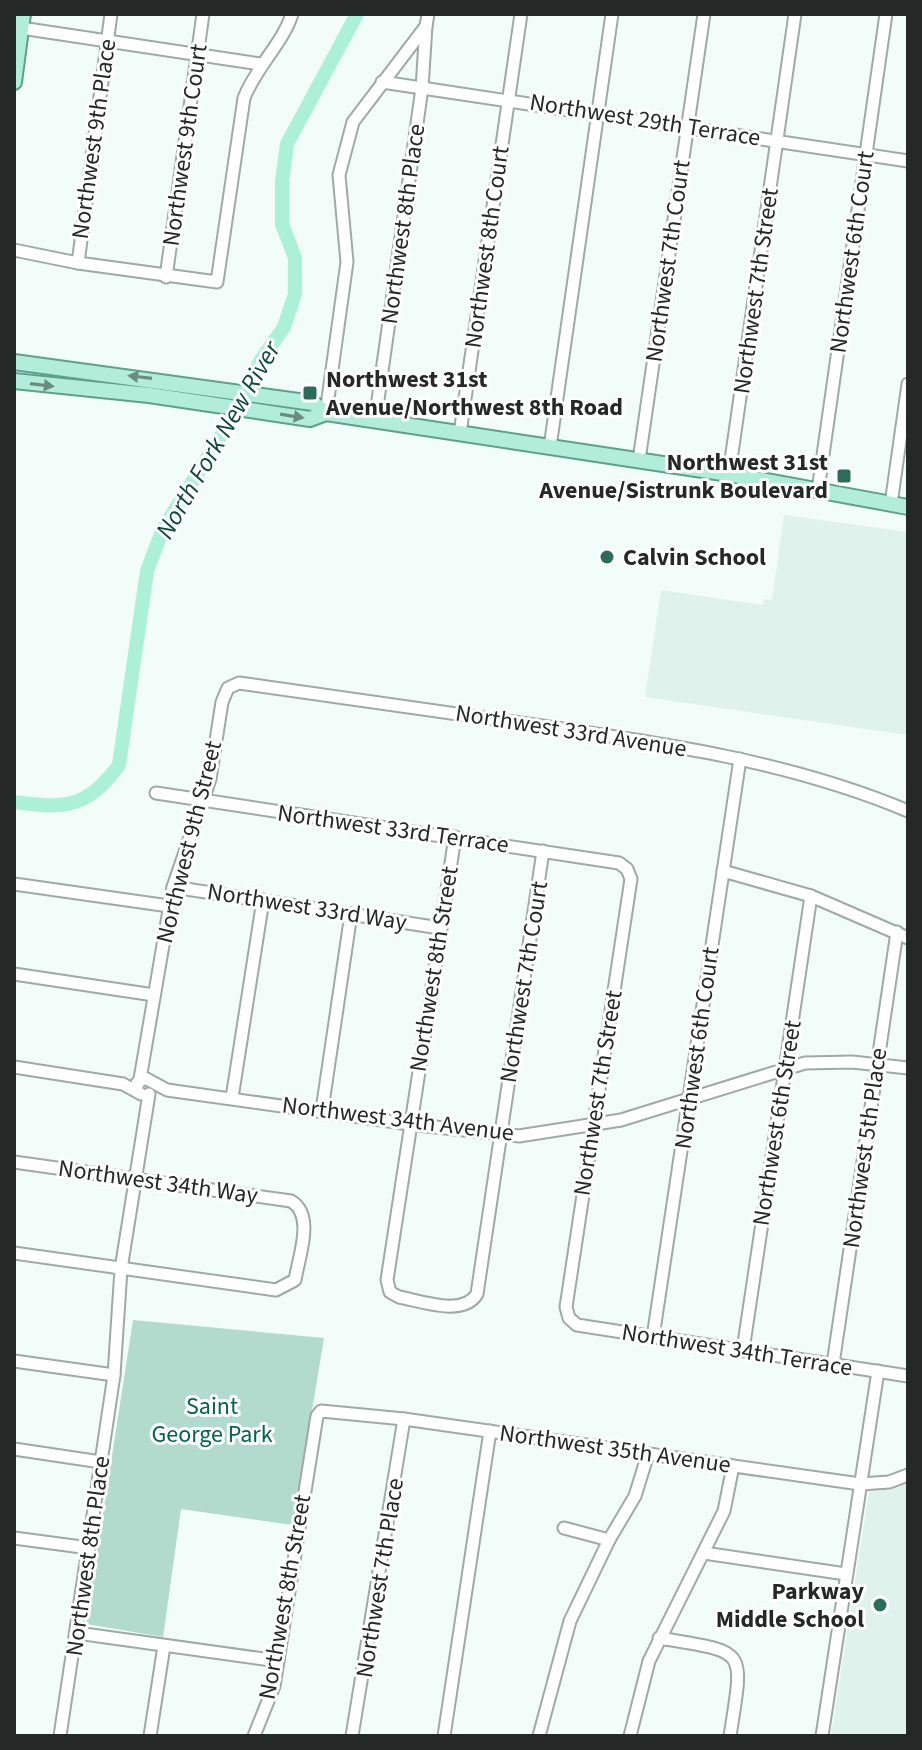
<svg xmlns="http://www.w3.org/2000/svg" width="922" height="1750" viewBox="0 0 922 1750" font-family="'Source Sans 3',sans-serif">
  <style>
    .built { fill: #dff2eb }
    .green { fill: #b3dbcd }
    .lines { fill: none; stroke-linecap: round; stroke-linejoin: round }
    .river { stroke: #acf0d8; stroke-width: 14 }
    .minor-casing { stroke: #9faaa6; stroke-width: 15 }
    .major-casing { stroke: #5ea08b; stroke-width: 18 }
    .minor { stroke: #fff; stroke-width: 11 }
    .major { stroke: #b2edda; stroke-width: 14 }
    .oneway { fill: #6b8a80 }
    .poi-dot { fill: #2d6c59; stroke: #fff; stroke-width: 3 }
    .labels { text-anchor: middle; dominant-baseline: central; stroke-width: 6; stroke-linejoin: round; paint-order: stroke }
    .street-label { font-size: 24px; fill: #242826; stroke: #fff }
    .poi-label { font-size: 24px; font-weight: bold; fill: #242826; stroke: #fff; text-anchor: start }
    .park-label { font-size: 24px; fill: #07624d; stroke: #fff }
    .water-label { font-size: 26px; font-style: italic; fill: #0f4839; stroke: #fff }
  </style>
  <rect width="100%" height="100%" fill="#f2fdf9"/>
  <!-- built -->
  <g class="built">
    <path d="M784,515L908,532V735L645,697L661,590L763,605L764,599L772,600Z"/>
    <path d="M908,1471V1736H831L871,1478Z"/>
  </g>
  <!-- green -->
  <path class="green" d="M133,1320L324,1338L293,1525L181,1509L163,1637L86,1624Z"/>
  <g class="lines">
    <!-- river -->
    <path class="river" d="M14,802C66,809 87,808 119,765L147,571L163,529L227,426L261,360L284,327L295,294V258L282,224V182L287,144L357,14"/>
    <!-- minor casing -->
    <g class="minor-casing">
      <g id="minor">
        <path d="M21,28L260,64"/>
        <path d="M382,82L908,161"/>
        <path d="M14,250L78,263L217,282L244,98C256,67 283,43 292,14"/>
        <path d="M78,263L111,14"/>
        <path d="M166,277L203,14"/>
        <path d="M326,413L347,262L339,175L353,122L426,26L428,14"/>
        <path d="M375,421L422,88L426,26"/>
        <path d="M460,433L521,14"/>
        <path d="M550,447L612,14"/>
        <path d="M639,460L704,14"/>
        <path d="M729,474L795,14"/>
        <path d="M818,490L886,14"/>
        <path d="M891,504L908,384"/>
        <path d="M156,793L619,863L627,869L631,879L566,1307L569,1318L577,1325L908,1376"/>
        <path d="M455,837L387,1280L390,1292L399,1297C421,1301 463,1317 477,1294L543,851"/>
        <path d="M723,871L811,896L908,938"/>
        <path d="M14,884L169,906"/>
        <path d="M173,887L440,928"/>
        <path d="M14,974L154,995"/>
        <path d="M14,1067L123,1084L141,1094"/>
        <path d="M140,1079L173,887L210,779L222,702L228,688L239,683C337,697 436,711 535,725C662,743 789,761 908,811"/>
        <path d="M137,1091V1083L145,1078L167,1090L417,1125L519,1136L621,1120L805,1063L852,1062L908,1068"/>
        <path d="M232,1098L263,900"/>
        <path d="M322,1110L351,914"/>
        <path d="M14,1162L291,1201C315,1215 299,1256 295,1280L276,1290L14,1253"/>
        <path d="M653,1337L740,759"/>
        <path d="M743,1350L811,896"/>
        <path d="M14,1361L114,1375"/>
        <path d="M833,1364L897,932"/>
        <path d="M14,1449L101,1462"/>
        <path d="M564,1528L609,1540"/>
        <path d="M14,1538L89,1548"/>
        <path d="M704,1553L846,1574"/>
        <path d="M77,1633L278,1661"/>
        <path d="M659,1638C748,1653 744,1646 730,1736"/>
        <path d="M60,1736L114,1375L121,1269L149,1094"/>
        <path d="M150,1736L164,1646"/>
        <path d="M254,1736L274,1686L317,1416L321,1411L404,1419L860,1484L889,1482L908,1475"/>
        <path d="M352,1736L404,1419"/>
        <path d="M444,1736L490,1431"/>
        <path d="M539,1736L570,1621L609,1540L635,1496L648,1454"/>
        <path d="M630,1736L649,1661L724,1511L733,1466"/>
        <path d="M822,1736L878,1371"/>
      </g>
    </g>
    <!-- major casing -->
    <g class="major-casing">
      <g id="major">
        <path d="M14,82L23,14"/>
        <path d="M14,362L313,403L326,413L729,474L908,507"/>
        <path d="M14,381L149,395L310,419L326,413"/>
      </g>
    </g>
    <!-- minor -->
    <use href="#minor" class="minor"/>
    <!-- major -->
    <use href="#major" class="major"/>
  </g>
  <!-- one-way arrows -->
  <defs><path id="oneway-solid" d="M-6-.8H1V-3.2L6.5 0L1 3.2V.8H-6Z" transform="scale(2)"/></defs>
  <g class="oneway">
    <use href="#oneway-solid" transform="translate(140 377) rotate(-173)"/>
    <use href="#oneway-solid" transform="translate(42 385) rotate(7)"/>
    <use href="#oneway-solid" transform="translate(292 416) rotate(9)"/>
  </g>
  <!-- markers -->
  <g class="poi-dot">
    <rect x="302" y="385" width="16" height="16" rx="4"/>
    <rect x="836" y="468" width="16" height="16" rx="4"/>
    <circle cx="607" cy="557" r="8"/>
    <circle cx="880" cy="1605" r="8"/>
  </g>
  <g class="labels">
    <!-- street labels -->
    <g class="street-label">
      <text transform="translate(645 120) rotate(9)">Northwest 29th Terrace</text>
      <text transform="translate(94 139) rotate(-82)">Northwest 9th Place</text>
      <text transform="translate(185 145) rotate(-82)">Northwest 9th Court</text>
      <text transform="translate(403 224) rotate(-82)">Northwest 8th Place</text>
      <text transform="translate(487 247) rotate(-82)">Northwest 8th Court</text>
      <text transform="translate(852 252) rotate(-82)">Northwest 6th Court</text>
      <text transform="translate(668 261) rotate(-82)">Northwest 7th Court</text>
      <text transform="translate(756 291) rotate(-82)">Northwest 7th Street</text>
      <text transform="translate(571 731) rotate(9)">Northwest 33rd Avenue</text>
      <text transform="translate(393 829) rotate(8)">Northwest 33rd Terrace</text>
      <text transform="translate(189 842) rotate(-76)">Northwest 9th Street</text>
      <text transform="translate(307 907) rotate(9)">Northwest 33rd Way</text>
      <text transform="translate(434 969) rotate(-81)">Northwest 8th Street</text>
      <text transform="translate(524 982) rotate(-81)">Northwest 7th Court</text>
      <text transform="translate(697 1048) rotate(-82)">Northwest 6th Court</text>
      <text transform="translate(598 1093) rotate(-81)">Northwest 7th Street</text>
      <text transform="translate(398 1119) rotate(7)">Northwest 34th Avenue</text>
      <text transform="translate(777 1123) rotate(-81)">Northwest 6th Street</text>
      <text transform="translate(865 1148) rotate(-82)">Northwest 5th Place</text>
      <text transform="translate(158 1182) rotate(8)">Northwest 34th Way</text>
      <text transform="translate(737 1350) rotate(9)">Northwest 34th Terrace</text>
      <text transform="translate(615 1449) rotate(8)">Northwest 35th Avenue</text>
      <text transform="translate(88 1556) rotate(-82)">Northwest 8th Place</text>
      <text transform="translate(380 1578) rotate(-81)">Northwest 7th Place</text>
      <text transform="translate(285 1597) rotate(-80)">Northwest 8th Street</text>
    </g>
    <!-- poi labels -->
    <g class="poi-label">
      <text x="326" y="379">Northwest 31st<tspan x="326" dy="28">Avenue/Northwest 8th Road</tspan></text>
      <text x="828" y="462" text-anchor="end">Northwest 31st<tspan x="828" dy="28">Avenue/Sistrunk Boulevard</tspan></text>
      <text x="623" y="557">Calvin School</text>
      <text x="864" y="1591" text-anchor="end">Parkway<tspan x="864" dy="28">Middle School</tspan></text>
    </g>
    <!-- park labels -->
    <g class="park-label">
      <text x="212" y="1406">Saint<tspan x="212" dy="28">George Park</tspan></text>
    </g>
    <!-- water labels -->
    <g class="water-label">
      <text transform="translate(218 440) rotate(-60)">North Fork New River</text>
    </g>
  </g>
  <!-- border -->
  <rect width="922" height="1750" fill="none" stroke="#242826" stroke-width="32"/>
</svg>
